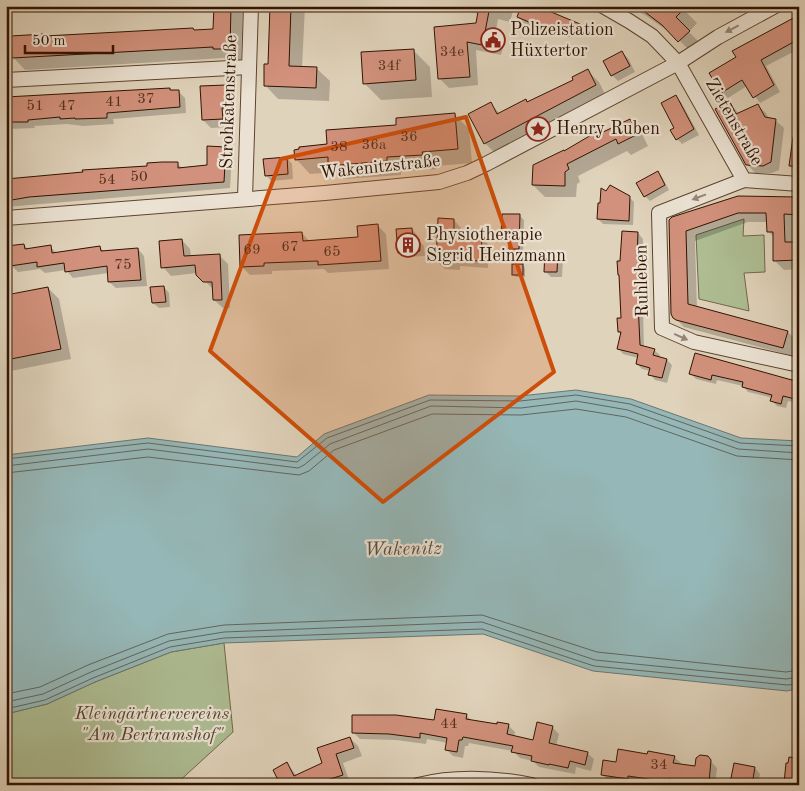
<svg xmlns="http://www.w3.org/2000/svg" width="805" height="791" viewBox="0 0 805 791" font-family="'Old Standard TT',serif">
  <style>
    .green { fill: #aebd93; stroke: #70684a }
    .water { fill: #95b7b7; stroke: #6d756e }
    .shadow { fill: #0003 }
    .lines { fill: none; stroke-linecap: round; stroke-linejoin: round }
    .shore { stroke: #63655c; stroke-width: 1 }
    .building { fill: #d2917c; stroke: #311300 }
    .street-casing { stroke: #5d432f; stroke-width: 16 }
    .street { stroke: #ebe2d3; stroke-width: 14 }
    .oneway { fill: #978574 }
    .marked { fill: #cd4e0a; fill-opacity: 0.2; stroke: #cd4e0a; stroke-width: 4; stroke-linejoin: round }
    .labels { text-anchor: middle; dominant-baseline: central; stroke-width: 4.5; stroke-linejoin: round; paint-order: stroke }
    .number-label { font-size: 15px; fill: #59321f }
    .poi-label { font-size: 18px; fill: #311300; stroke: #ebe2d3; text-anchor: start }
    .street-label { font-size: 18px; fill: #311300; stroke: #ebe2d3 }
    .park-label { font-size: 18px; font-style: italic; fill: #56462c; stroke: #ebe2d3 }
    .water-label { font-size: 19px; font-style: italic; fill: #544c40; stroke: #ebe2d3 }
  </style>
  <rect width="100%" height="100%" fill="#e0d3bb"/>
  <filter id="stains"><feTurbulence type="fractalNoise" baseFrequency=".004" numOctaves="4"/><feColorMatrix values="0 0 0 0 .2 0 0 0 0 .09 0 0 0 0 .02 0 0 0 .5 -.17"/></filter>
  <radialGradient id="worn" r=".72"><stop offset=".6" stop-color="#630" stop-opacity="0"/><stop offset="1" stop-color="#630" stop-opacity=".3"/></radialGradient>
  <!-- green -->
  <g class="green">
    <path d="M744,219L743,236L764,235L765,272L744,273L749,311L699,299L696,235Z"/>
    <path d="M224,643L233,732L175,785H6V714L47,704L95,682L171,652Z"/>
  </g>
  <!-- water -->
  <path class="water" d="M576,390L631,399L741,438L799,441V688L787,691L593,671L483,634L224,643L171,652L95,682L47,704L6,714V455L148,438L297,457L324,434L429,395L520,396Z"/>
  <!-- shadow -->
  <g class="shadow">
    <path d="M215,6H243L241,61L226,60L224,58L25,70L13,57L45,37L214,31Z"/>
    <path d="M271,6H305L302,68H316L330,81L329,101L278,99L265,85L269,65Z"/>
    <path d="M443,6L514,7L510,22L498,19L495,36L504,45L501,55L476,50L478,85L449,88L439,78L477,25L479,14Z"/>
    <path d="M533,6L579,25L584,30L569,37L559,34L558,37L524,23L518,17Z"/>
    <path d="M628,6H680L697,23L689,32L702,45L693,54L676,37L645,15Z"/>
    <path d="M721,6H743L742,13L725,10Z"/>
    <path d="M799,16V49L766,66L780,92L760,103L747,86L728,98L722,92L737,57Z"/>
    <path d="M413,50L430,67L432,97L381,100L364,83Z"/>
    <path d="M622,53L628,58L635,72L618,81L612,75L605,62Z"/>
    <path d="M588,71L599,82L606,96L496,154L485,143L491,104L500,114L526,100L528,103L575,80Z"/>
    <path d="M225,86L234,95L235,116H230L231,127L211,128L203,120Z"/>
    <path d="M178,91L185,98L186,113L113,119L114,124L83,126L67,124L34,126L35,128L6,129V104Z"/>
    <path d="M676,96L681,102L699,135L682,144L677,139Z"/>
    <path d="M730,103L739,114L757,105L766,113L769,119L775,120L784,128L779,170L772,173H755L747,164Z"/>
    <path d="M797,107H799V135L795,130Z"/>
    <path d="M455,115L469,129L472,163L436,166L437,169L401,171V175L344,179L336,172L310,174L296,159L328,145L398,127Z"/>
    <path d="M629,120L641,132L648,146L631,155L627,151L578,176L580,182L577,184L576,197H545L533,185L565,152Z"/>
    <path d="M225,148L232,155L230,188L6,207V180L177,163L183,169L208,166Z"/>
    <path d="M799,151V171H796L790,166Z"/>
    <path d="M287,158L292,164L293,179L271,181L266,175Z"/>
    <path d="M658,173L662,177L669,190L650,201L645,196Z"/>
    <path d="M629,197L634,202L633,225L603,224L598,219Z"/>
    <path d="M799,198V223H793L794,244H799V269L784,270L774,260V237L768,231V222H748L695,241L697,308L788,332L797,341L793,356L684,327L674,317L669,224Z"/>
    <path d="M520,216L524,220L523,253H515L510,248V239H507L502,235Z"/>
    <path d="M454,220L461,228V236L482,237L489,245L488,268L460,266V270L445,269L437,262Z"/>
    <path d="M378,226L386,234L389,269L328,273L324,269L272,271V274L250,275L242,267L302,233L310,242L359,238Z"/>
    <path d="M412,229L417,235L418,240L424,246L425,256L404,257L399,252Z"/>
    <path d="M638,233L643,239L642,263L646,267L647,307H643L644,348L654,350L660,355L659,358L667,360L672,365L667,383L655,380L650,374V371L642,369L637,364L638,358L623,354L618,348L622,335L619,332L622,319V263Z"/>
    <path d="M182,240L190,249L191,257L219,255L228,264L230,308H223L214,300V290L197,273L171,276L163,267Z"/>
    <path d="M24,245L29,250L50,247L57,253L100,248L105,252L138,249L144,256L147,286L116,288L109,282L108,273L73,278L66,270L45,273L40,269L18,272L13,267L6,268V248Z"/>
    <path d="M557,253L563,259L562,277H551L545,271Z"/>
    <path d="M523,265L525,268V277H516L513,275Z"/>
    <path d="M164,287L169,293L170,307L159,308L153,303Z"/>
    <path d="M48,288L59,299L71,359L6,372V296Z"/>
    <path d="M696,355L799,382V403L788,401L786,408L777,406L772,401L773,398L748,392L743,386L717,380L716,384L696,379L691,374Z"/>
    <path d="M466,715L472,721L508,725L515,732L514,737L534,742L552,727L559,734L556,746L587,753L594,759L591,771L576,767L575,774L539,767L533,761L520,758L513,751L469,743L468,746H465L463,758L453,756L447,750L448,743L427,739L426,744L396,740L360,739L354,733L435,722Z"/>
    <path d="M350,738L358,746L362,756L343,763L350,783L344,785H282L287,764L297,776L323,764Z"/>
    <path d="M648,755L674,757L681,763L680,765L696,768L707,757L717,768L715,785H654L635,782L634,785H632L609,781L602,774L617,763Z"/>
    <path d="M790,759L799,760V785H787L785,782Z"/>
    <path d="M755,768L760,774L758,785H734L732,783Z"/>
  </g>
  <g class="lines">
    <!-- shore -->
    <g class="shore">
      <path d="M6,459L148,443L297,462L327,438L430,400L520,401L576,395L630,404L740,443L799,446"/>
      <path d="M6,466L148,449L298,468L304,465L330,444L431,406L521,408L576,401L628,410L738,449L799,453"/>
      <path d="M6,473L148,457L299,475L309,471L334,450L432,414L521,415L576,409L626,417L737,456L799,460"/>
      <path d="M6,694L40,687L88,665L168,634L224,625L482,615L597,652L786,672L799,670"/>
      <path d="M6,702L43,694L91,672L169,641L224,632L482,622L595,660L786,679L799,677"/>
      <path d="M6,709L45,700L93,678L170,647L224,638L482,629L594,666L787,685L799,684"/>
    </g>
  </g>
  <!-- building -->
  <g class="building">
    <path d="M214,6H231L230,49H213V47L12,58L11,36L44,34L45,36L193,28L194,30L213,29Z"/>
    <path d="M270,6H291L289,66L317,67L316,88L264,86V64H268Z"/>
    <path d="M479,6H490L485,32L495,34L492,47L467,42L470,77L438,79L434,27L476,23Z"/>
    <path d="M521,6H537L580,24L562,33L554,29L553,32L517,17Z"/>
    <path d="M637,6H687L676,17L690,31L678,42L662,25Z"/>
    <path d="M799,15V39L761,60L774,85L753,98L742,80L721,93L709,73L736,57L732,51Z"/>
    <path d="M414,49L416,80L363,84L361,52Z"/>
    <path d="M622,51L630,66L611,76L603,61Z"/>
    <path d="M588,69L596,85L484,144L468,114L491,102L497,114L526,99L527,102L573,80L572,77Z"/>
    <path d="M226,85L227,108H222L223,119L202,120L200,86Z"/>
    <path d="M170,88V90H179L180,107L107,113V118L75,119V118L60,119V117L28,120V122H6V97Z"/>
    <path d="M676,95L694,129L676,140L670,130L674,128L661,103Z"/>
    <path d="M730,102L736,114L758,104L765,117L776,119L771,162L763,166L746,165L715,109Z"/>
    <path d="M455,113L458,149L422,152L423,155L387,157V161L328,166V157L295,160L294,150L299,149V147L327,144L326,130L396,125V118Z"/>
    <path d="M630,119L638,134L618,144L616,139L567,164L569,169L565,172V186L532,185L533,165L564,150V151L598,131L599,134Z"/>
    <path d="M793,137H799V166H789Z"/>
    <path d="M207,146L226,147L224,182L29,197L6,201V179L83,172L82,170L147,166V163L162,162H178V168L207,165Z"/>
    <path d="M287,157L288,174L265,176L263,159Z"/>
    <path d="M658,171L665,185L644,197L636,183Z"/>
    <path d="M610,185L630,196L629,221L597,219L598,203H600L601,188L606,191Z"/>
    <path d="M738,196L799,197V215L784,214L785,242H799V260L773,261V232H767L766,213H738L686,231L688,304L788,331L783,348L676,320L673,318L671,314L669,220L672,217Z"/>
    <path d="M502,214H520L519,249H509V235H501Z"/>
    <path d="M438,218L454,219V235L482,236L481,261L453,259V263L436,262Z"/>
    <path d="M378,224L381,261L318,265V261L264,263V266L240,267L239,235L302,232L303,241L358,237L357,226Z"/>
    <path d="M412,228L413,240L419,239L420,251L398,253L396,229Z"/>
    <path d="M622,231L638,232L637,261H641L642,302H638L640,345L655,349L653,355L667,359L662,378L648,375L650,368L636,364L638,354L617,349L621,332H618L617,318H621L619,275H618L617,261H620Z"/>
    <path d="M182,239L184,256L220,254L222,300H213L212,282H203L196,275L195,265L161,268L159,241Z"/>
    <path d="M24,244L25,249L51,245L52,253L100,246L101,251L138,248L141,280L108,282L107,266L65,272L64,263L37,267V262L10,266L7,246Z"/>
    <path d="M545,251L558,252L557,272H544Z"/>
    <rect x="512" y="264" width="11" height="11"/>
    <path d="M164,286L166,302L152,303L150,287Z"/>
    <path d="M48,287L61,349L6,360V295Z"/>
    <path d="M695,353L799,382V400L783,396L781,404L770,401L772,395L742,387L743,382L712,375L711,380L689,374Z"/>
    <path d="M436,709L467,714L466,719L497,724V722L509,724L507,734L533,740L537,722L553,726L549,743L588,752L585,765L570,761L568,768L549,764V765L531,761L532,756L511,752L513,746L463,737L462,740H459L457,752L445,750L447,738L420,733V738L389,734L352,733V715H396L434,720Z"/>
    <path d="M350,737L354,748L336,754L343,775L327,780L326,779L314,785H274L279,782L273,770L287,762L294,776L322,763L317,748Z"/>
    <path d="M618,749L647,754L648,751L675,756L673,763L695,766L696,758L700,755L708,756L711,760L709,783H704V784L668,779V782L628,776V779L601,775L603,760L616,762Z"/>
    <path d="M789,757L797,758L799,785L784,783L786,763H788Z"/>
    <path d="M734,763L755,767L752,785L730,783Z"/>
  </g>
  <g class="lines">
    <!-- street casing -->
    <g class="street-casing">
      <g id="street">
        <path d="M603,6L629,21L652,36L678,63L744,180L799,184"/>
        <path d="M6,80L249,67"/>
        <path d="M744,180L659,213L662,328L694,342L799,365"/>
        <path d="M245,198L251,6"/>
        <path d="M6,218L325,193L439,182L467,173L486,164L678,63L718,37L775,6"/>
        <path d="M418,785C454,776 496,778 532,785"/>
      </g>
    </g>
    <!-- street -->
    <use href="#street" class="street"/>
  </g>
  <!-- one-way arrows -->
  <defs><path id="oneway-solid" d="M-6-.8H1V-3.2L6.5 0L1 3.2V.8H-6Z" transform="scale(1.25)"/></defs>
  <g class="oneway">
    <use href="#oneway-solid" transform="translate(732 29) rotate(152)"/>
    <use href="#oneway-solid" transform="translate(699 197) rotate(159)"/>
    <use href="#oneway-solid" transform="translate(681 337) rotate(24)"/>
  </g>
  <!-- marked area -->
  <path class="marked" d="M466,117L554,372L383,502L210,351L281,159Z"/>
  <!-- icons -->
  <defs>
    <g id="civic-ring" transform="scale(1.25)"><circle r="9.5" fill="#ebe2d3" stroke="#8f2418" stroke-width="1.5"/><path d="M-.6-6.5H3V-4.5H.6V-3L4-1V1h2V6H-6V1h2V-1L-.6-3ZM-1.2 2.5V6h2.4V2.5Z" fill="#8f2418"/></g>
    <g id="sight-ring" transform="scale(1.25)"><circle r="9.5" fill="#ebe2d3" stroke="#8f2418" stroke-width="1.5"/><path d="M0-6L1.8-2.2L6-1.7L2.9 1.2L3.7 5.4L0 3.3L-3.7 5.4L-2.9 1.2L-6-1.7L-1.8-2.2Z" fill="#8f2418"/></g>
    <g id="building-ring" transform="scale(1.25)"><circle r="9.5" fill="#ebe2d3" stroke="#8f2418" stroke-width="1.5"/><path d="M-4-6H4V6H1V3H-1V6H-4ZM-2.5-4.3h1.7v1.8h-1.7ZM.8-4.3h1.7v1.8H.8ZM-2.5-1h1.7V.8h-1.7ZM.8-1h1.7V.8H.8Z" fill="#8f2418"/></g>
  </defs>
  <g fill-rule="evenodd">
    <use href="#civic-ring" x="493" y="40"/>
    <use href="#sight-ring" x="538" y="129"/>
    <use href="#building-ring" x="408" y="245"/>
  </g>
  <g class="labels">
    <!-- number labels -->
    <g class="number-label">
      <text x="452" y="52">34e</text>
      <text x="389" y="66">34f</text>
      <text x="146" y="99">37</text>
      <text x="114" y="102">41</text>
      <text x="35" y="106">51</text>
      <text x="67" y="106">47</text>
      <text x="409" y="137">36</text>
      <text x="374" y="145">36a</text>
      <text x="339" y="147">38</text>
      <text x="139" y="177">50</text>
      <text x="107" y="180">54</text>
      <text x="290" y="247">67</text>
      <text x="252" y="250">69</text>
      <text x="332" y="252">65</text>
      <text x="123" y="265">75</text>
      <text x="449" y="724">44</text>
      <text x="659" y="765">34</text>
    </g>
    <!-- poi labels -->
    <g class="poi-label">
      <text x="510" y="30">Polizeistation<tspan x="510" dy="21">Hüxtertor</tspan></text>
      <text x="556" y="129">Henry Ruben</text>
      <text x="426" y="235">Physiotherapie<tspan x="426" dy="21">Sigrid Heinzmann</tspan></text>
    </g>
    <!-- street labels -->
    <g class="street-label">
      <text transform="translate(229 102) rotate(-88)">Strohkatenstraße</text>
      <text transform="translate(734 122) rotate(60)">Zietenstraße</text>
      <text transform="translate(380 167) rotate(-6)">Wakenitzstraße</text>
      <text transform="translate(642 281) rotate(-91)">Ruhleben</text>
    </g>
    <!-- park labels -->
    <g class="park-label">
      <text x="152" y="714">Kleingärtnervereins<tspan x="152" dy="21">"Am Bertramshof"</tspan></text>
    </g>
    <!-- water labels -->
    <g class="water-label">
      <text transform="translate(403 550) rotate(-1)">Wakenitz</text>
    </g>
  </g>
  <!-- margin -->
  <rect width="805" height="791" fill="none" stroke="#e0d3bb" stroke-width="25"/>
  <rect x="8" y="8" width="790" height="776" fill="none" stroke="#311300" stroke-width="2.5"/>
  <rect x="12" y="12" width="780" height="766" fill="none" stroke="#311300"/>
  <!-- scale -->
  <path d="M25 45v8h88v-8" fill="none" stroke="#311300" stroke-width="2.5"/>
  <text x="32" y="45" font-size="15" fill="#311300" stroke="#ebe2d3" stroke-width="4" paint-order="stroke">50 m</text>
  <rect width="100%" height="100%" filter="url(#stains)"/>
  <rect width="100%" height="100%" fill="url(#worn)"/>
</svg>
